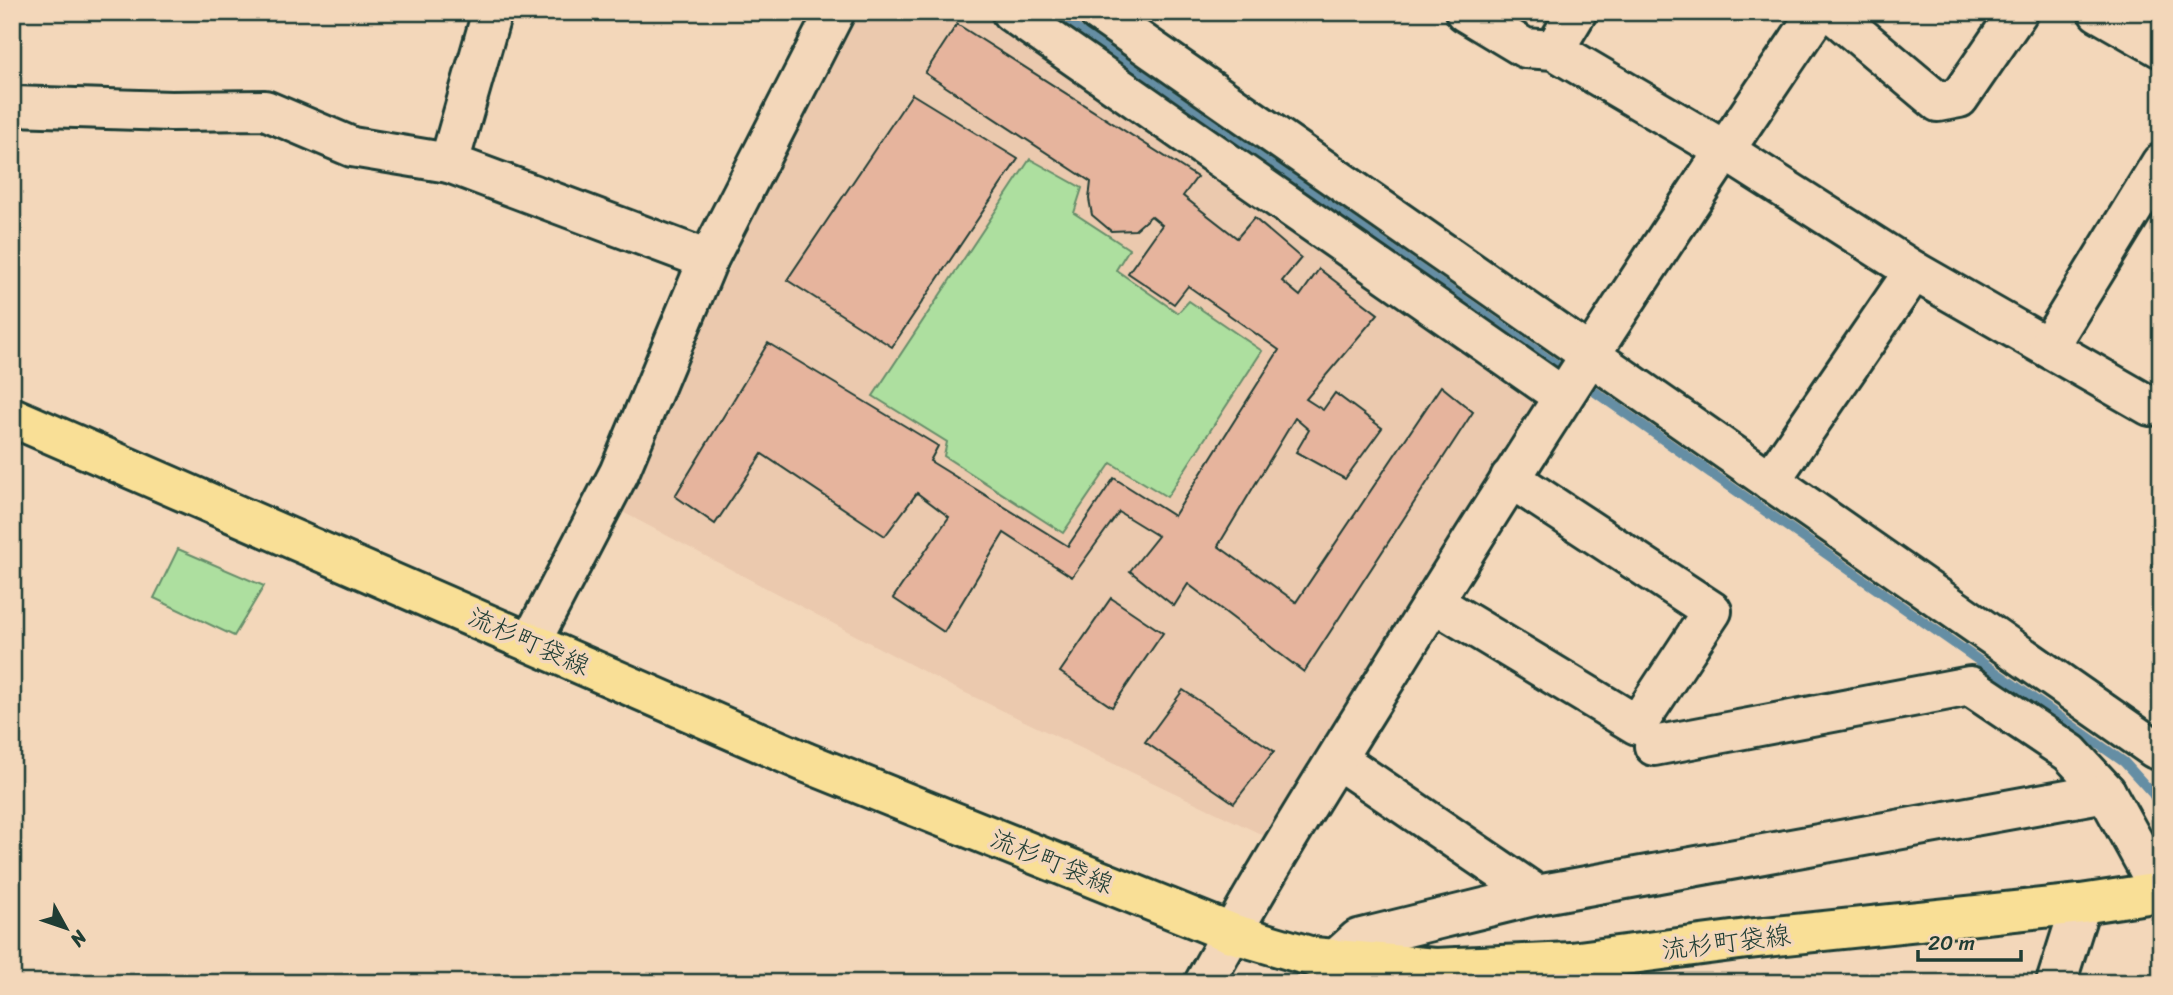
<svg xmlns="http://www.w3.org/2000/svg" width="2173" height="995" viewBox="0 0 2173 995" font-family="Sriracha,'Klee One',sans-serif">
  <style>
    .built { fill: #ebc9ae }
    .green { fill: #addf9f; stroke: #668e6a; stroke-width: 2 }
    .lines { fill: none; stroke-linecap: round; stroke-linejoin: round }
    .stream { stroke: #658ea4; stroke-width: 10 }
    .building { fill: #e6b49d; stroke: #1f3d34; stroke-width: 2 }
    .minor-casing { stroke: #1f3d34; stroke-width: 44 }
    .major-casing { stroke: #1f3d34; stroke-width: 44 }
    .minor { stroke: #f3d7ba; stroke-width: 38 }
    .major { stroke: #f9df96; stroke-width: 38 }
    .labels { text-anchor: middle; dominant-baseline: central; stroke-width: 7; stroke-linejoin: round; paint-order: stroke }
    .street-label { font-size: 26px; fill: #1f3d34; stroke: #f3d7ba }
  </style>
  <rect width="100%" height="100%" fill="#f3d7ba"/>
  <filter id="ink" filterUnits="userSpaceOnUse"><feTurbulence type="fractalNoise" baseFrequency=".0143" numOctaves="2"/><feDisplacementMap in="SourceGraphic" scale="14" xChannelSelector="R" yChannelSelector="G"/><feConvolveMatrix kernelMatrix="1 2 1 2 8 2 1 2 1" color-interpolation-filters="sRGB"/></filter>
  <g filter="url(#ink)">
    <!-- built -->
    <path class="built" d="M850,12H989L1054,61L1541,395L1267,837L951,686L617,509Z"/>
    <!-- green -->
    <g class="green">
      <path d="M1030,159L1082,188L1074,213L1129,249L1116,270L1178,313L1189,301L1262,351L1167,497L1111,463L1063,533L944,456L947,442L873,396Z"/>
      <path d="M178,549L264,586L234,636L154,598Z"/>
    </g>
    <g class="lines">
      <!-- stream -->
      <path class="stream" d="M1052,12L2124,762L2153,794L2161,808"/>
    </g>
    <!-- building -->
    <g class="building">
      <path d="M957,24L1197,177L1183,196L1237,238L1254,218L1301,258L1282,281L1300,296L1319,269L1378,314L1306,399L1323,410L1335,393L1382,428L1345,479L1296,452L1309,430L1295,418L1218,546L1296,602L1441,386L1473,412L1304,672L1188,584L1174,606L1130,571L1158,536L1119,512L1072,577L1004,533L944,632L893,598L949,517L917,493L885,536L762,454L715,524L675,496L768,343L938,446L930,461L1068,546L1114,478L1174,516L1279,350L1188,286L1174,304L1128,273L1162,225L1151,216L1135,230L1111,231L1092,215L1089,199L1091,182L925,73Z"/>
      <path d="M912,94L1018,159L892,347L787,280Z"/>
      <path d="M1111,598L1163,633L1112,707L1060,672Z"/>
      <path d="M1183,690L1274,751L1234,803L1145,742Z"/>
    </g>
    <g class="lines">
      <!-- minor casing -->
      <g class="minor-casing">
        <g id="minor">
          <path d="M1011,12L1562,396"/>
          <path d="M1098,12L2155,749"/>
          <path d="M1465,12L1525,48L1554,50L1724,150L1914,271L1770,481"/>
          <path d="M1831,12L1938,102L1959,98L2018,12"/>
          <path d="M2098,12L2161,48"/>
          <path d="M1554,50L1577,12"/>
          <path d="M12,106L171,111L265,110L352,147L449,163L708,260L619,473L531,642"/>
          <path d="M449,163L492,12"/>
          <path d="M708,260L835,12"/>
          <path d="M1914,271L2150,406"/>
          <path d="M2048,347L2161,163"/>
          <path d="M1433,602L1637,725L1712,611L1510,478"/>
          <path d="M1337,759L1537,895L2106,792L2070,753L1970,686L1654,746"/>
          <path d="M2106,792L2161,892"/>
          <path d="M1336,959L1358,939L1537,895"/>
          <path d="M1204,983C1265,871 1333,764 1400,656C1534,438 1674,224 1818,12"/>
          <path d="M2056,983L2081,904"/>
        </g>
      </g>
      <!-- major casing -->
      <g class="major-casing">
        <path id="major" d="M12,417L805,762L1231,933L1313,957L1435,968L1571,962L1747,939L2081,904L2161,892"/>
      </g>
      <!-- minor -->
      <use href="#minor" class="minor"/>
      <!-- major -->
      <use href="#major" class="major"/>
    </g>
  </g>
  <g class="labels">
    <!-- street labels -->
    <g class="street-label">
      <text transform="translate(529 641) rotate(24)">流杉町袋線</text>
      <text transform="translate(1052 861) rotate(22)">流杉町袋線</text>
      <text transform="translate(1726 942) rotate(-7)">流杉町袋線</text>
    </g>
  </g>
  <!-- margin -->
  <rect width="2173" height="995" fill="none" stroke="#f3d7ba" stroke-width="42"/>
  <rect x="21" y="21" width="2131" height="953" fill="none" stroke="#1f3d34" stroke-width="2.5" filter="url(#ink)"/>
  <!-- north arrow -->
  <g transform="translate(66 928) rotate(130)" stroke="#f3d7ba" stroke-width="5" paint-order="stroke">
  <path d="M0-5L12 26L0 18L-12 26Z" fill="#1f3d34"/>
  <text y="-10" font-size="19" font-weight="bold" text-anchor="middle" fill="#1f3d34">N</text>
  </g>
  <!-- scale -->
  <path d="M1918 950v10h103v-10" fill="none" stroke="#1f3d34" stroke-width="3.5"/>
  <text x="1928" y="950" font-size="21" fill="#1f3d34" stroke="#f3d7ba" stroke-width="5" paint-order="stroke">20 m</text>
</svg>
